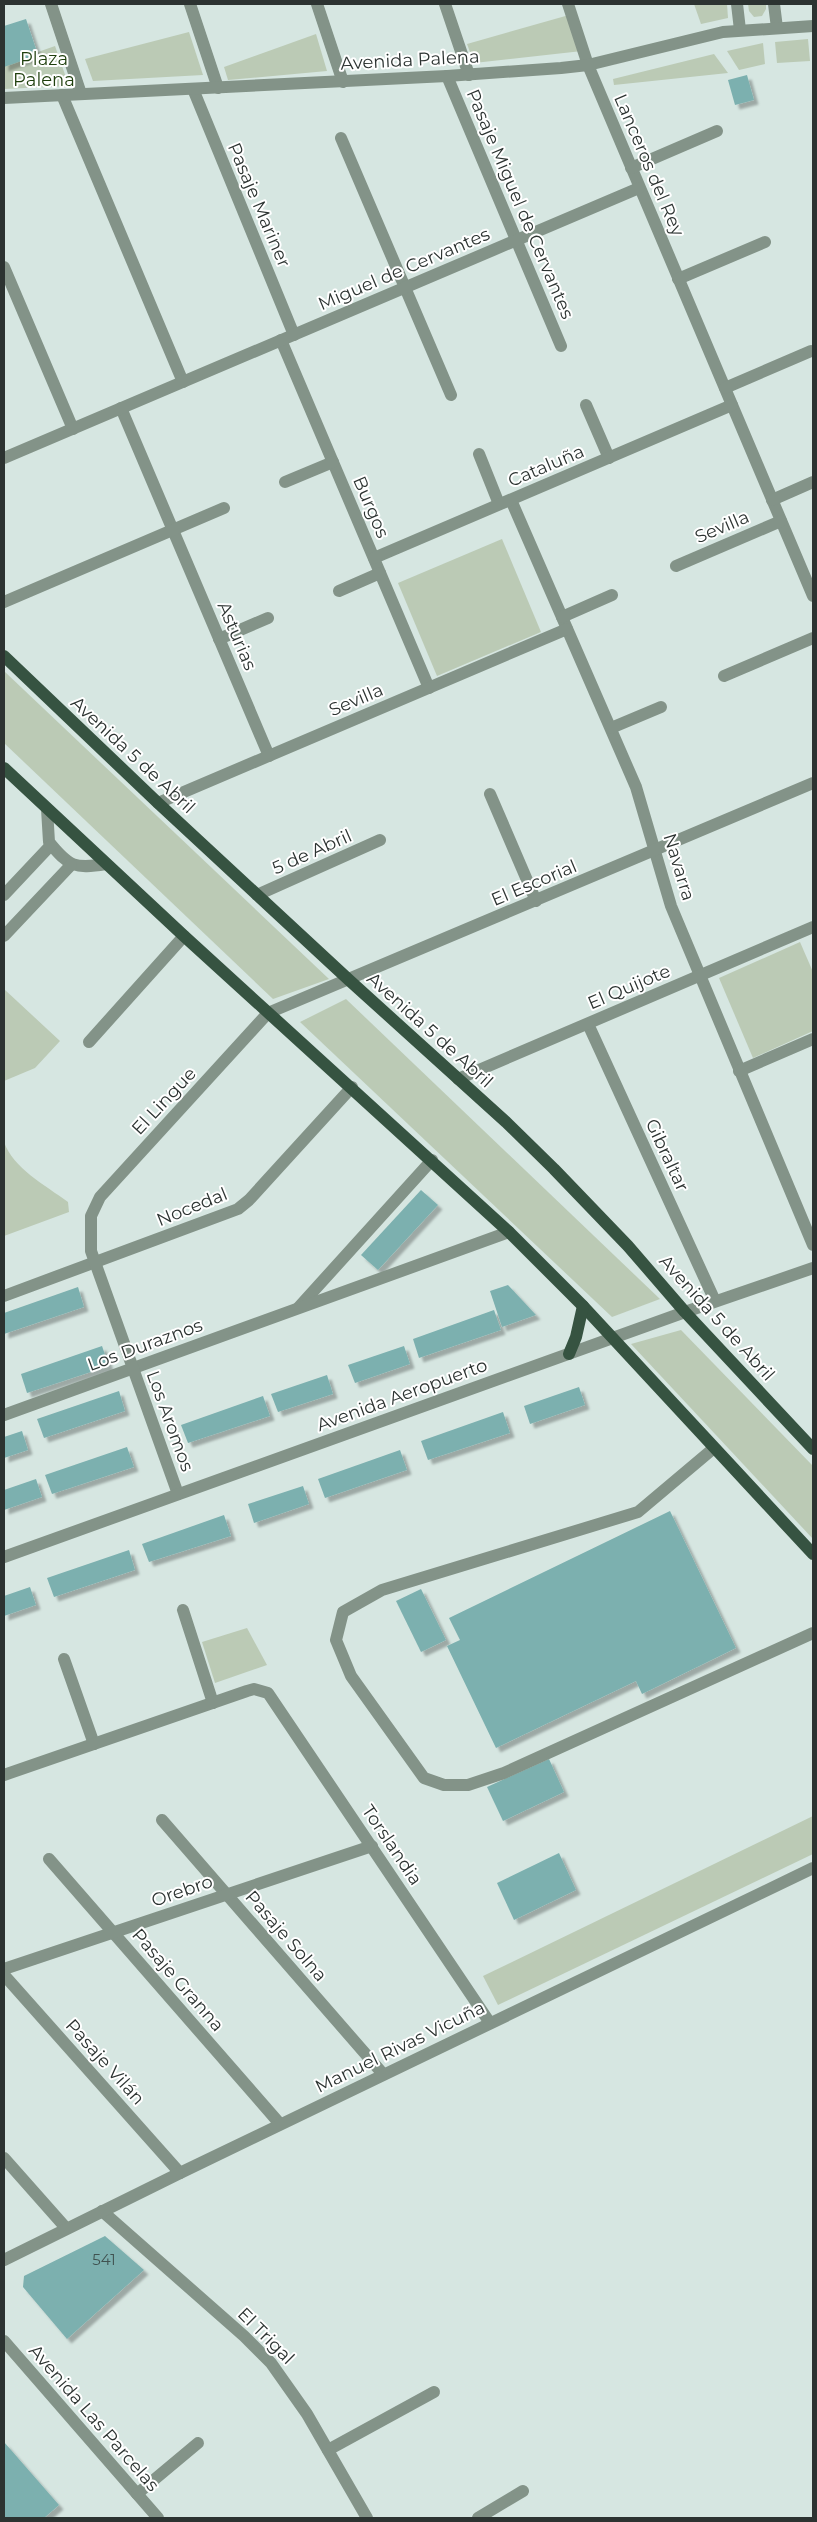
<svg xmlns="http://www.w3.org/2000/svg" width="817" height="2522" viewBox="0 0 817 2522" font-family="Montserrat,sans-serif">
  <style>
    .green { fill: #bbcab5 }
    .building { fill: #7cb0af; filter: url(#shadow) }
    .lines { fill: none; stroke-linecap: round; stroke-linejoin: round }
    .minor { stroke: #839388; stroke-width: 12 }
    .major { stroke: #365341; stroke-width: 12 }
    .labels { text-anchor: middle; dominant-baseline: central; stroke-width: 4; stroke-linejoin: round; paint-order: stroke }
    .number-label { font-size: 15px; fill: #405250 }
    .park-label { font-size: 18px; fill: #1e3e0c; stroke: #fff }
    .street-label { font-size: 18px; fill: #2c3331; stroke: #fff }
  </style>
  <defs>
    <filter id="shadow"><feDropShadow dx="4.5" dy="4.5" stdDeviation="1" flood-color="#0004"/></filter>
  </defs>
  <rect width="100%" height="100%" fill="#d6e6e1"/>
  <!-- green -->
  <g class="green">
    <path d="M694,4H727L728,18L701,24Z"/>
    <path d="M748,4H766V9L762,16L754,17L749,11Z"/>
    <path d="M569,15L582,51L474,63L467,44Z"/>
    <path d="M189,32L203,75L93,81L85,59Z"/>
    <path d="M316,34L327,71L228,80L224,67Z"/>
    <path d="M808,39L810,61L777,63L775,42Z"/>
    <path d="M763,43L765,64L739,70L727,51Z"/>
    <path d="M55,46L69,86L4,89V64Z"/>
    <path d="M714,54L728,73L614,85L613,79Z"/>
    <path d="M502,539L541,632L437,676L398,583Z"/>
    <path d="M4,671L329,979L273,999L4,743Z"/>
    <path d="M800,942L813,972V1031L753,1058L719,978Z"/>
    <path d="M4,989L60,1041L35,1068L4,1081Z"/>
    <path d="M346,999L660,1299L612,1317L300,1022Z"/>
    <path d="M4,1142C13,1168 45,1185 68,1202L69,1212L4,1236Z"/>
    <path d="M681,1330L813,1466V1539L631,1344Z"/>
    <path d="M247,1628L267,1665L215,1683L202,1642Z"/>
    <path d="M813,1816V1854L498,2005L483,1976Z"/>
  </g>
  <!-- building -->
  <g class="building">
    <path d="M26,19L38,55L4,67V26Z"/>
    <path d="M747,75L754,100L735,105L728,80Z"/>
    <path d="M421,1190L438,1205L378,1270L361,1255Z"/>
    <path d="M508,1285L536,1315L502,1327L490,1291Z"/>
    <path d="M78,1287L84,1307L4,1334V1313Z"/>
    <path d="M494,1310L501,1330L419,1358L413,1339Z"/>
    <path d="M102,1346L109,1366L27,1393L21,1374Z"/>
    <path d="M404,1346L410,1364L355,1383L348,1365Z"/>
    <path d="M327,1375L333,1394L278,1412L271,1394Z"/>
    <path d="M579,1387L585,1405L530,1424L524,1406Z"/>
    <path d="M119,1391L125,1411L44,1438L37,1419Z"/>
    <path d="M263,1396L270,1416L188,1443L181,1425Z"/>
    <path d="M503,1412L510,1433L428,1460L421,1441Z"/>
    <path d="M22,1431L28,1450L4,1458V1437Z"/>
    <path d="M127,1447L134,1467L52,1494L45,1475Z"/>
    <path d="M400,1450L407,1470L325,1498L318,1479Z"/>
    <path d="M36,1479L42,1497L4,1510V1490Z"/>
    <path d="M303,1486L309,1504L254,1523L248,1504Z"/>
    <path d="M670,1511L736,1648L642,1694L636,1681L496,1748L447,1646L460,1640L449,1618Z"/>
    <path d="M224,1515L231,1536L149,1562L142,1544Z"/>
    <path d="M129,1550L135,1570L54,1597L47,1578Z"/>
    <path d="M30,1587L36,1605L4,1616V1596Z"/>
    <path d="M421,1589L446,1640L421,1652L396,1601Z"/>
    <path d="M549,1759L564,1792L503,1821L487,1787Z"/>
    <path d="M559,1853L576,1890L514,1920L497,1883Z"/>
    <path d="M105,2236L144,2270L67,2339L23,2287L24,2276Z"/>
    <path d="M4,2442L59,2505L44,2518L4,2517Z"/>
  </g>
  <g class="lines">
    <!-- minor -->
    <g class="minor">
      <path d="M51,4L81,94"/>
      <path d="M190,4L218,88"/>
      <path d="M317,4L343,82"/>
      <path d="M445,4L469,75"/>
      <path d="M568,4L588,65L813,596"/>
      <path d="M737,4L740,30"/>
      <path d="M774,4L777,28"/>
      <path d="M447,76L561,346"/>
      <path d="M193,89L294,335"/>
      <path d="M62,95L183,382"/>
      <path d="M4,98L447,76L561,68L588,65L723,32L813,26"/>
      <path d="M341,138L451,395"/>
      <path d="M631,168L717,131"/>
      <path d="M4,267L73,429"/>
      <path d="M678,279L765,242"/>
      <path d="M281,340L429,688"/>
      <path d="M725,388L811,351"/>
      <path d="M586,405L609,458"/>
      <path d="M121,408L269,756"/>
      <path d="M479,454L499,504"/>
      <path d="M4,458L639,188"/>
      <path d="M285,482L333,462"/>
      <path d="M511,500L636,787L671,906L813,1245"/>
      <path d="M772,500L813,482"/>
      <path d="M374,558L732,405"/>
      <path d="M676,566L781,521"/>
      <path d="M339,591L380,573"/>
      <path d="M4,602L224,508"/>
      <path d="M562,617L612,595"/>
      <path d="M219,639L268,618"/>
      <path d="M724,676L813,638"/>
      <path d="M611,728L661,707"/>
      <path d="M490,794L536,901"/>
      <path d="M158,803L567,629"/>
      <path d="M47,809L49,842C69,867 75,869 106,864"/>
      <path d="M4,895L51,845"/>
      <path d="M257,895L380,840"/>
      <path d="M4,936L71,865"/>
      <path d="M588,1024L715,1301"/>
      <path d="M89,1042L184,936"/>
      <path d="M739,1071L813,1039"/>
      <path d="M458,1079L813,927"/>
      <path d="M4,1296L238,1209L249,1200L352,1087"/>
      <path d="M299,1307L432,1160"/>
      <path d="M4,1415L509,1232"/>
      <path d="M714,1448L638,1512L382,1590L343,1612L336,1640L351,1676L424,1778L444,1785H468L504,1773L813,1633"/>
      <path d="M178,1494L91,1251V1216L100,1197L268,1013L813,783"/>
      <path d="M4,1557L685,1312L813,1268"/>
      <path d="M183,1610L213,1703"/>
      <path d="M64,1659L94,1744"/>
      <path d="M4,1775L247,1691L254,1689L268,1693L490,2023"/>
      <path d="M162,1820L383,2074"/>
      <path d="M49,1859L280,2124"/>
      <path d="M4,1969L372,1846"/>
      <path d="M4,1975L180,2173"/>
      <path d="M4,2158L66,2228"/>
      <path d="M102,2211L244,2336L271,2363L307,2414L367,2518"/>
      <path d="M4,2260L180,2173L813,1868"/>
      <path d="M4,2341L158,2518"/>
      <path d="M328,2450L434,2392"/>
      <path d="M137,2494L198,2443"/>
      <path d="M478,2518L523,2491"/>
    </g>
    <!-- major -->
    <g class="major">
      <path d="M4,656L158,803L349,980L506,1122L554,1169L628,1246L685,1312L813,1449"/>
      <path d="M4,768L184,936L509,1232L583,1306L813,1554"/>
      <path d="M569,1354L576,1337L583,1306"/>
    </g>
  </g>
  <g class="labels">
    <!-- number labels -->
    <g class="number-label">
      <text x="104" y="2259">541</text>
    </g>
    <!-- park labels -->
    <g class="park-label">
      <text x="44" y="59">Plaza<tspan x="44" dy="21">Palena</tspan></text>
    </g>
    <!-- street labels -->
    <g class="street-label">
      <text transform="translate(410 60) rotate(-3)">Avenida Palena</text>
      <text transform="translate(649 165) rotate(67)">Lanceros del Rey</text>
      <text transform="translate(520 204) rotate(67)">Pasaje Miguel de Cervantes</text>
      <text transform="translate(259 205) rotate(67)">Pasaje Mariner</text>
      <text transform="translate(404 269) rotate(-23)">Miguel de Cervantes</text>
      <text transform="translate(546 466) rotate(-23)">Cataluña</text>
      <text transform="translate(371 507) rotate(67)">Burgos</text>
      <text transform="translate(722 527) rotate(-23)">Sevilla</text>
      <text transform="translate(237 636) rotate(67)">Asturias</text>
      <text transform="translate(356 700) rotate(-23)">Sevilla</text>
      <text transform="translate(133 755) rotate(43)">Avenida 5 de Abril</text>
      <text transform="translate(312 852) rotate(-24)">5 de Abril</text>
      <text transform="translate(679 867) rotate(73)">Navarra</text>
      <text transform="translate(534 883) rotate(-23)">El Escorial</text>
      <text transform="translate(629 987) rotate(-23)">El Quijote</text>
      <text transform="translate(430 1030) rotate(42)">Avenida 5 de Abril</text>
      <text transform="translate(164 1101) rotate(-47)">El Lingue</text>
      <text transform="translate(667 1155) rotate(65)">Gibraltar</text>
      <text transform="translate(192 1207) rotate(-22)">Nocedal</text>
      <text transform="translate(717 1318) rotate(48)">Avenida 5 de Abril</text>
      <text transform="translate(145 1345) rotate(-20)">Los Duraznos</text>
      <text transform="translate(402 1395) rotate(-20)">Avenida Aeropuerto</text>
      <text transform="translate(170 1421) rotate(70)">Los Aromos</text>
      <text transform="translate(392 1845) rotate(56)">Torslandia</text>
      <text transform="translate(182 1891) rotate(-19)">Orebro</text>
      <text transform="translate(286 1936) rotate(49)">Pasaje Solna</text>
      <text transform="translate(178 1980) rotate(49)">Pasaje Granna</text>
      <text transform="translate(400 2047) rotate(-26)">Manuel Rivas Vicuña</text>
      <text transform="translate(105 2062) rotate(48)">Pasaje Vilán</text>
      <text transform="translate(266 2336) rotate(45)">El Trigal</text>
      <text transform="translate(94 2418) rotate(49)">Avenida Las Parcelas</text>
    </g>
  </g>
  <!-- border -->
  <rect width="817" height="2522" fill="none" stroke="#2c3331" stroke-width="10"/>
</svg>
